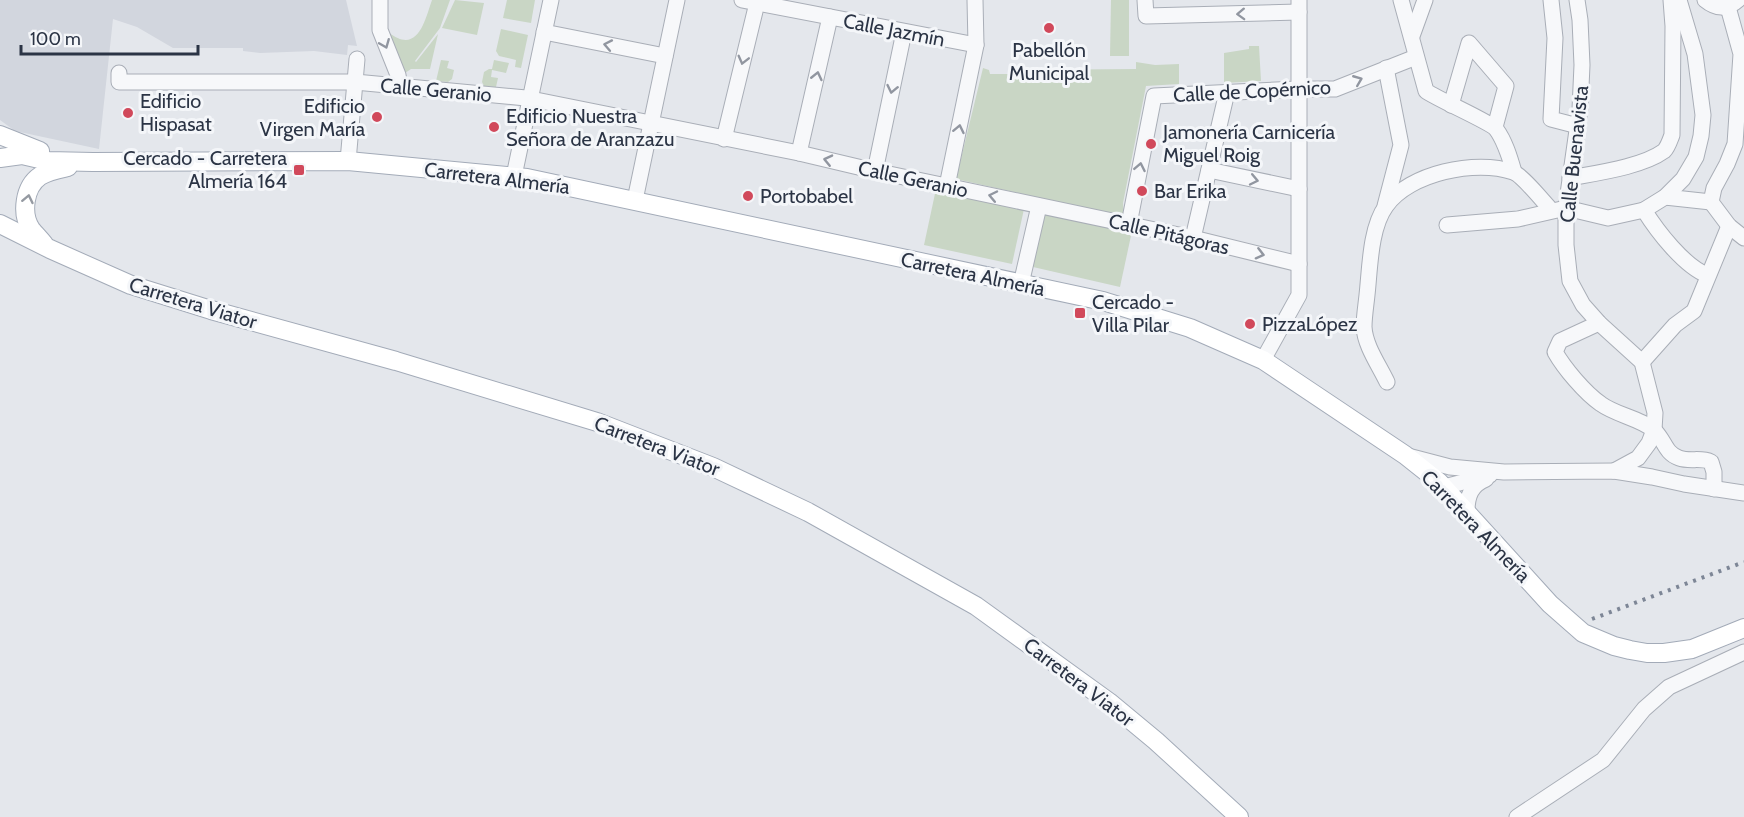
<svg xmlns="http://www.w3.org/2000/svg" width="1744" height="817" viewBox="0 0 1744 817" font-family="Cabin,sans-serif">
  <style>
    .built { fill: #d2d6de }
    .green { fill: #c9d6c5 }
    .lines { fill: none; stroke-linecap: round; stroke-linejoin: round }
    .minor-casing { stroke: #a9aeb7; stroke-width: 17 }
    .major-casing { stroke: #a3abb8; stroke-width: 20 }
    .minor { stroke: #f7f8fa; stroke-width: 15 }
    .major { stroke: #fff; stroke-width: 18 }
    .rail { stroke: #7d8696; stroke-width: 4; stroke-dasharray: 3 6; stroke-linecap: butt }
    .oneway { stroke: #9196a0 }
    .oneway2 { stroke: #959aa2 }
    .poi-dot { fill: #d1495b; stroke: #f4f6f9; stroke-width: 2 }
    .labels { text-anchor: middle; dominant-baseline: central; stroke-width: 6; stroke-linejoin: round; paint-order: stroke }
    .street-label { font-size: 20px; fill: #2b3445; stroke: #f4f6f9 }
    .poi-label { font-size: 20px; fill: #2b3445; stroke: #f4f6f9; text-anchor: start }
  </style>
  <rect width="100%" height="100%" fill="#e4e7ec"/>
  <!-- built -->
  <path class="built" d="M0,0H346L357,46L348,45L347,55L314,51L260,53L243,51V48H173L137,27L113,19L99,149L15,131L0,120Z"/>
  <!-- green -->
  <g class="green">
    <path d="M432,0H450L440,28L415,61L416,62L438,34L430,69H411L402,75L388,32C418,56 425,20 432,0Z"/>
    <path d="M455,0L484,3L477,35L442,28Z"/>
    <path d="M507,0H535L531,23L503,18Z"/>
    <path d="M1111,0H1129V56H1110Z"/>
    <path d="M501,29L528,35L521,68L515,67L516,60L499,56L496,51Z"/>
    <path d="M1249,46H1259L1261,81L1224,83V53L1249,49Z"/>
    <path d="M441,60L449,61L447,68L454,70L452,79L448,82L436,81Z"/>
    <path d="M494,60L509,63L506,73L492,70L491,77L498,78L496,87L484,86L482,82L484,72L489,69H492Z"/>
    <path d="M1136,62L1155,65L1179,64V84L1146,86L1123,203L1124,217L956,179L983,68L989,70L990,74H1015V70L1136,69Z"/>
    <path d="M936,189L1024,209L1012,264L924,245Z"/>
    <path d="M1044,214L1132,231L1120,287L1033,267Z"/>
  </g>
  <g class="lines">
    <!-- minor casing -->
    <g class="minor-casing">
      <g id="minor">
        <path d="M380,0V30L398,75L400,86"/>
        <path d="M742,0L976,45"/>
        <path d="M1145,0L1146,16L1299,12"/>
        <path d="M1401,0L1426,91C1439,100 1490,122 1496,129C1505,141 1510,158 1514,172"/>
        <path d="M1551,0L1555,38L1551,119L1578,126"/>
        <path d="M1577,0L1580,20L1582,65L1580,109L1566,208V245L1570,281L1583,305L1599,323L1642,362L1655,413L1654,430L1649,443L1638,458L1614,471"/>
        <path d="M1705,0C1716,9 1727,10 1738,0"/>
        <path d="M1728,7L1741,54L1735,144L1727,164L1714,188L1711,202L1729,226L1744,238"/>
        <path d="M544,32L665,56"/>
        <path d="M1412,36L1425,0"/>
        <path d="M119,73V82H355L526,98L799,153L875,171L1193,238L1299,264"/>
        <path d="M1451,105L1469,43L1506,86L1495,127"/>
        <path d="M724,139L757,3"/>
        <path d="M799,153L830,17"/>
        <path d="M348,161L357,59"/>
        <path d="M1209,170L1299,189"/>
        <path d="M875,171L904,32"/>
        <path d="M514,176L551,0"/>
        <path d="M1570,178C1596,173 1642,167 1664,151C1668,147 1670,140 1672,135L1673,26L1671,0"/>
        <path d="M947,186L976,45L975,0"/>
        <path d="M1665,197L1711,202"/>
        <path d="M635,200L677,0"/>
        <path d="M1385,206L1401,145L1386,68"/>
        <path d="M1644,210C1657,231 1684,266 1707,275"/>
        <path d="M1129,224L1154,96L1298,89H1335L1416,57"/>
        <path d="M1447,225L1518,219L1566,208L1608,218L1644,210L1665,197L1683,179L1696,157L1701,136L1703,115L1695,54L1679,0"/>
        <path d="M1193,238L1227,92"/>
        <path d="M1021,284L1039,206"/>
        <path d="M1599,323L1560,341L1555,352C1564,368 1585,393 1601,404C1616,415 1642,419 1655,431C1665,441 1665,453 1679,458C1690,462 1701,457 1711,462L1714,472V489"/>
        <path d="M1263,360L1299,295V0"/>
        <path d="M1642,362L1675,325L1694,311L1729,226"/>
        <path d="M1387,382C1379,365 1365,346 1364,327C1364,317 1366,305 1367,295C1370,268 1370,228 1386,206C1409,173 1476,159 1513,172C1522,175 1544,202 1551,210"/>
        <path d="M1408,456L1450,467L1504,472L1614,471L1652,477L1684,484L1744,493"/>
        <path d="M1444,487L1490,475"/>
        <path d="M1467,512C1467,496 1471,485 1486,479"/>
        <path d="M1517,817L1603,760L1644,709L1669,687L1744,652"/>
      </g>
    </g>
    <!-- major casing -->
    <g class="major-casing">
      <g id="major">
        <path d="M0,135L40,151"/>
        <path d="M0,158L22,155L48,161L93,162L348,161L527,178L1103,301L1190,328L1263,360L1405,455L1439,482L1550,604L1583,633L1614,646L1630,650L1647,653H1664L1692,649L1744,628"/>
        <path d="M0,224L50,249L131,285L211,310L396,361L597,422L713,467L808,512L976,606L1109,702L1156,741L1239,817"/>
        <path d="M44,244C40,239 35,234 31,229C21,214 24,187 40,176C48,171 59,169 68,167"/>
      </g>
    </g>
    <!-- minor -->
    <use href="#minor" class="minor"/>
    <!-- major -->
    <use href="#major" class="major"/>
    <!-- rail -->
    <path class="rail" d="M1592,619L1744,562"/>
  </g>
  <!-- one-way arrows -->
  <defs><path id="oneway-chevron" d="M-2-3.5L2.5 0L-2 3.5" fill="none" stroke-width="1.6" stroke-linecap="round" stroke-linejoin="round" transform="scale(1.5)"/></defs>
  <g class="oneway">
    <use href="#oneway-chevron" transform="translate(1241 14) rotate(178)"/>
    <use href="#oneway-chevron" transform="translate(385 44) rotate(68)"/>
    <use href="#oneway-chevron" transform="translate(608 45) rotate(-169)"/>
    <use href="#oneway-chevron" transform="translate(743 60) rotate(104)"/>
    <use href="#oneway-chevron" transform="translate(817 76) rotate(-77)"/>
    <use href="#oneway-chevron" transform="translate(1358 80) rotate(-22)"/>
    <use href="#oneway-chevron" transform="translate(892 89) rotate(102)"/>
    <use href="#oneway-chevron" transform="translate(959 129) rotate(-78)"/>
    <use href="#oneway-chevron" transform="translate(828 160) rotate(-167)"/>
    <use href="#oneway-chevron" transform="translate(1140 167) rotate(-79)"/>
    <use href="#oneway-chevron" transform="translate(1254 180) rotate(12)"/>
    <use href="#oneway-chevron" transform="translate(993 196) rotate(-168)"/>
    <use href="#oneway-chevron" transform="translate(1260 254) rotate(14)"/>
  </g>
  <use class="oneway2" href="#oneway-chevron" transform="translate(28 199) rotate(-78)"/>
  <!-- markers -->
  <g class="poi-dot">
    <circle cx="1049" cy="28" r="6"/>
    <circle cx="128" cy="113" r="6"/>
    <circle cx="377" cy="117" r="6"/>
    <circle cx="494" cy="127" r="6"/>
    <circle cx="1151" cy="144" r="6"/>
    <rect x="293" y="164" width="12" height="12" rx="3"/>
    <circle cx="1142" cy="191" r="6"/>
    <circle cx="748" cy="196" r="6"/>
    <rect x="1074" y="307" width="12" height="12" rx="3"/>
    <circle cx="1250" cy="324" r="6"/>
  </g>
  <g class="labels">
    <!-- street labels -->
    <g class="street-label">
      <text transform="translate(894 30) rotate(11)">Calle Jazmín</text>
      <text transform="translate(436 90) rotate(5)">Calle Geranio</text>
      <text transform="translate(1252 91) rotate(-3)">Calle de Copérnico</text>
      <text transform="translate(1574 154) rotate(-84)">Calle Buenavista</text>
      <text transform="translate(497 178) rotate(7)">Carretera Almería</text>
      <text transform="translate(913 179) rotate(12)">Calle Geranio</text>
      <text transform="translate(1169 234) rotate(13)">Calle Pitágoras</text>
      <text transform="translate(973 274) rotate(12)">Carretera Almería</text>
      <text transform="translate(193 303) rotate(17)">Carretera Viator</text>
      <text transform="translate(657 446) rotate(21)">Carretera Viator</text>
      <text transform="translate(1476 526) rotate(46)">Carretera Almería</text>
      <text transform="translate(1079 682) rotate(37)">Carretera Viator</text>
    </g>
    <!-- poi labels -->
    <g class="poi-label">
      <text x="1049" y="50" text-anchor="middle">Pabellón<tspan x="1049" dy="23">Municipal</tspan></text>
      <text x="140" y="101">Edificio<tspan x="140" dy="23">Hispasat</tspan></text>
      <text x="365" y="106" text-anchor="end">Edificio<tspan x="365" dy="23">Virgen María</tspan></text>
      <text x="506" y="116">Edificio Nuestra<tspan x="506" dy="23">Señora de Aranzazu</tspan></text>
      <text x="1163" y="132">Jamonería Carnicería<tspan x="1163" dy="23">Miguel Roig</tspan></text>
      <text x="287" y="158" text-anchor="end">Cercado - Carretera<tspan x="287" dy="23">Almería 164</tspan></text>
      <text x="1154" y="191">Bar Erika</text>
      <text x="760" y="196">Portobabel</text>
      <text x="1092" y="302">Cercado -<tspan x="1092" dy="23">Villa Pilar</tspan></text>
      <text x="1262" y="324">PizzaLópez</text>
    </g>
  </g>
  <!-- scale -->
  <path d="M21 45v9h177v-9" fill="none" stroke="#2b3445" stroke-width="3"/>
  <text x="30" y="45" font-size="18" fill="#2b3445" stroke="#f4f6f9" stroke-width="4.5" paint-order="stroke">100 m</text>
</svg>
